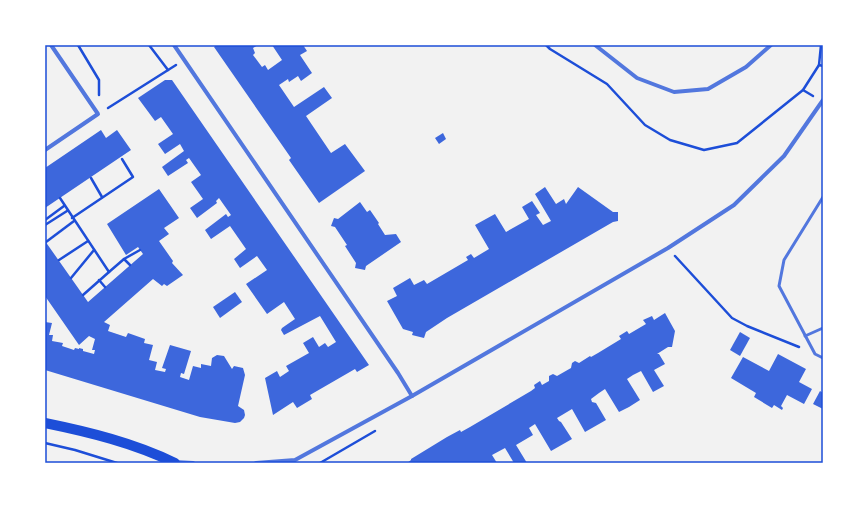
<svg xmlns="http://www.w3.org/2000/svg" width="868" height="508" viewBox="0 0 868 508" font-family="'Noto Sans',sans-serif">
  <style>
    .building { fill: #3d67dc }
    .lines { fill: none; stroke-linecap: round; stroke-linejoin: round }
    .path { stroke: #1d4ed8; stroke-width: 2.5 }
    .service { stroke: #5277de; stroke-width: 3 }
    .minor { stroke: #5277de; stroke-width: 4 }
    .primary { stroke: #1d4ed8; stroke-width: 10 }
    .neatline { fill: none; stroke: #1d4ed8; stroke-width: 1.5 }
  </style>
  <rect width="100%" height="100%" fill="#f2f2f2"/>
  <!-- building -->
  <g class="building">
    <path d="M216,45H258L253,48L255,53L253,55L262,67L265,65L268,70L282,60L272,45H303L307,51L300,55L312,73L301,81L298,76L289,82L288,79L279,85L294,107L324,87L332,98L306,116L331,153L345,144L365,171L319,203L289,160L291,158L214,47Z"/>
    <path d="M165,80H172L369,365L357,372L355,369L310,395L312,399L297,408L293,402L273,415L265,378L277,371L280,377L289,371L286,366L309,353L303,343L313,337L319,347L325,343L328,347L336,342L320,316L284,335L281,330L282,328L295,319L284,302L267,314L246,284L267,270L257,256L240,268L234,259L246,249L230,226L211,239L205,230L226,214L228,217L231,215L219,198L216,201L217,203L197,218L190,208L203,199L191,182L201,175L189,158L186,160L188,163L168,176L162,167L184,151L180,144L165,154L158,144L173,134L161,117L155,121L138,98Z"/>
    <path d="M101,130L106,138L117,130L131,150L45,208V168Z"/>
    <path d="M443,133L446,139L439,144L435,138Z"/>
    <path d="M545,187L556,204L564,199L566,204L578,187L613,212H618V221L613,222L447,318L426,332L424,338L412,335L413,332L403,329L387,301L397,296L393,288L410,278L414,285L424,280L427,284L468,260L466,257L471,254L474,258L489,249L475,225L495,214L506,232L529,219L522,207L532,201L540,213L536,215L543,225L551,221L535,194Z"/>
    <path d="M159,189L179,218L164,228L169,234L159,241L173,261L172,263L183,275L167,286L164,284L162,286L153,279L104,322L110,325L108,331L126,337L128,333L145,339L144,343L153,345L149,360L157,362L155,370L165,372L166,369L162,368L170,345L191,351L184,374L181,373L180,377L189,380L193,366L201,368V364L211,366L212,358L217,355L224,356L232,369L234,366L243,368L245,375L238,406L244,410L245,415L244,418L240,422L235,423L200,417L45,370V322L52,323L49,335H53L52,341L63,343L62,346L74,350L75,348L79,349V348L83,349V351L94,354L95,350H92L95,339L89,336L79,345L45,296V241L88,302L143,254L138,247L126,255L107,224Z"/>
    <path d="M360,202L367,212L370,210L379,223L378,224L385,235L396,234L401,242L366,266L365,270L355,268L356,263L345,246L347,245L335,227L331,226L334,218L338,219Z"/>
    <path d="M235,292L242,302L220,318L213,307Z"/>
    <path d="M665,313L675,331L672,347H668L657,354H659L665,364L654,370L664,386L653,392L641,371L633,375L627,379L640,400L629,407L619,412L605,389L599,393L591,399L592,402L596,403L606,420L585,432L572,409L557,418L559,421L561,422L572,439L551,451L535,424L529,428L533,435L516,445L527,463H514L505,448L492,455L497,463H484L483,462L481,463H407L411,460V459L447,437L460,430L461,432L470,427L531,391L535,388L534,385L540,381L542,385L549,381V376L553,374L557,376L571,368L572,363L575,361L579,363L590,356L591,357L598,353L621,339L619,336L627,331L629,334L646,324L643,320L652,316L654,320Z"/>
    <path d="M740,332L750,338L740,356L730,350Z"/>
    <path d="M778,354L806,369L799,382L812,389L804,404L787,395L781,406L783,408L782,410L774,405L772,408L754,397L756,393L731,378L743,357L769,371Z"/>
    <path d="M820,391L823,393V409L813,404Z"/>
  </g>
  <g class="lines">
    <!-- path -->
    <g class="path">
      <path d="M78,45L99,80V95"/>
      <path d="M149,45L168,70"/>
      <path d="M546,45L550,49L607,84L645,125L670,140L704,150L737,143L803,90L819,65L821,45"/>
      <path d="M819,65L823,66"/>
      <path d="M803,90L813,96"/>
      <path d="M108,108L176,65"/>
      <path d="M91,178L102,197"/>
      <path d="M60,198L109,272L124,259L140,250"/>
      <path d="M72,218L133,177L122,159"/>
      <path d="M45,220L64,206"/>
      <path d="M45,225L67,211"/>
      <path d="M46,242L74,221"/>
      <path d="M675,256L732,318L747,326L799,347"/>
      <path d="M124,259L130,265"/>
      <path d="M59,260L88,241"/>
      <path d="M71,278L94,250"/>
      <path d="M99,280L105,287"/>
      <path d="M83,295L109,272"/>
      <path d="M45,443L75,450L117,463"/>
      <path d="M320,463L375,431"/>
    </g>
    <!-- service -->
    <g class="service">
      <path d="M823,197L784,260L779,286L815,354L823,358"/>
      <path d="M805,336L823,328"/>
    </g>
    <!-- minor -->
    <g class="minor">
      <path d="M174,45L398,373L412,396"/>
      <path d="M595,45L637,78L674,92L708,89L746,67L771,45"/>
      <path d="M45,150L98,114L51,45"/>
      <path d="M175,462L193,463"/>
      <path d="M256,463L295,460L412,396L668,248L734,205L784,156L823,100"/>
    </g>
    <!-- primary -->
    <path class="primary" d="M45,423C89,432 134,443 175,463"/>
  </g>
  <!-- border -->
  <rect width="868" height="508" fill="none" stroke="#ffffff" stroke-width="92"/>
  <rect x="46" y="46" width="776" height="416" class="neatline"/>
</svg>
